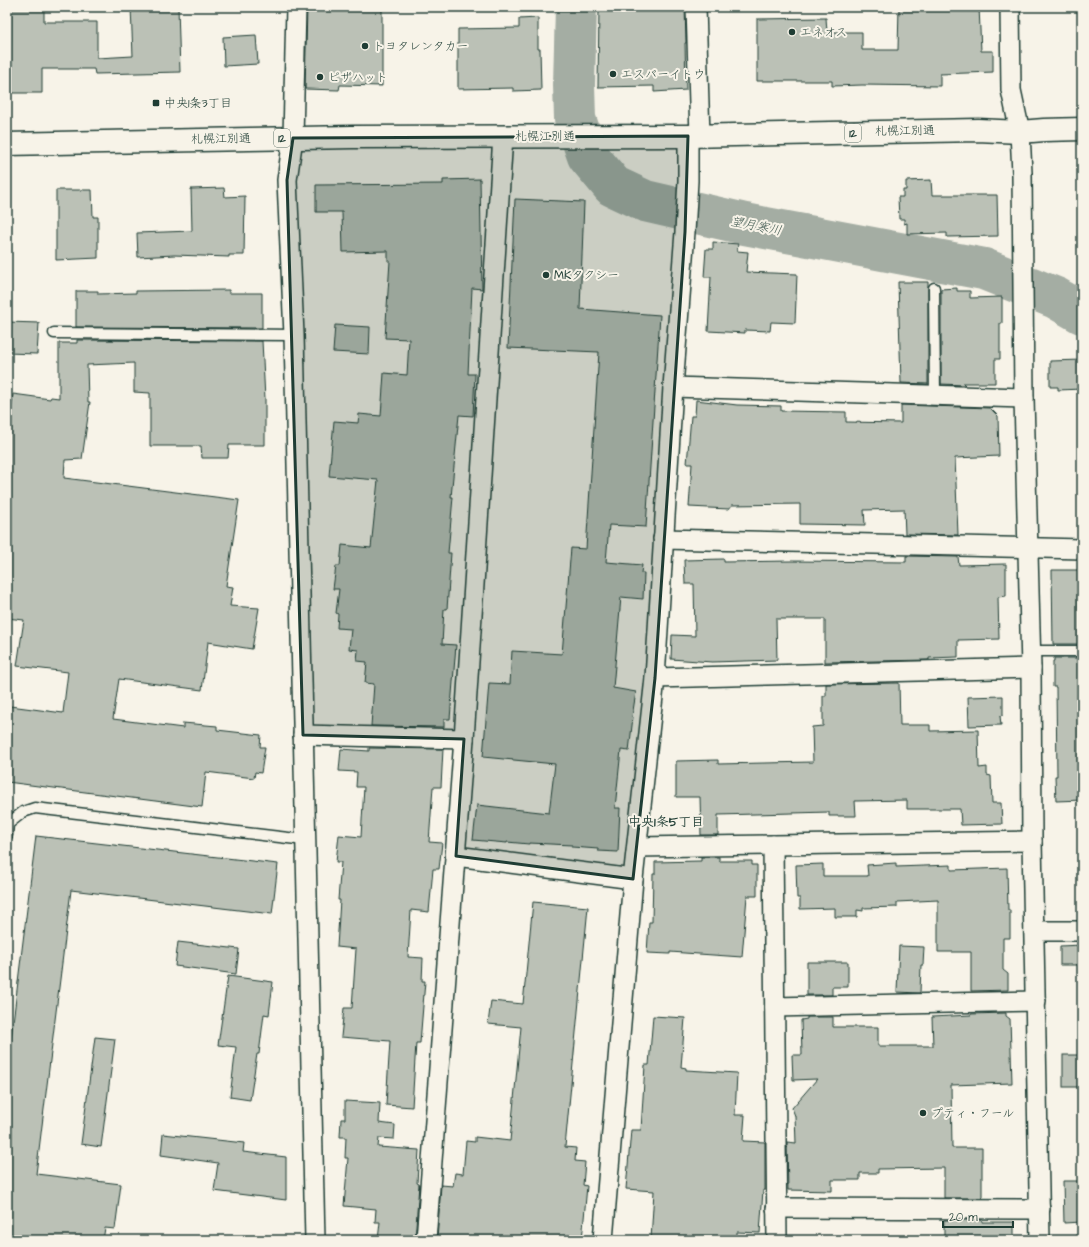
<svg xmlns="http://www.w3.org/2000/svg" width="1089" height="1247" viewBox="0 0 1089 1247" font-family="'Architects Daughter','Klee One',sans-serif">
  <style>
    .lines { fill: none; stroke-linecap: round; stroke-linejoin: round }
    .river { stroke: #a4ada3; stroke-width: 42 }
    .building { fill: #bbc1b6; stroke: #1f3d34 }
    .lane-casing { stroke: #1f3d34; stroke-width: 13 }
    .street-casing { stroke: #1f3d34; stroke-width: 22 }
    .highway-casing { stroke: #1f3d34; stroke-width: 25 }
    .lane { stroke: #f7f3e8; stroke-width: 10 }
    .street { stroke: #f7f3e8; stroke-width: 19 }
    .highway { stroke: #f7f3e8; stroke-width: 22 }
    .marked { fill: #1f3d34; fill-opacity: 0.2; stroke: #1f3d34; stroke-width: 3; stroke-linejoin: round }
    .poi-dot { fill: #1f3d34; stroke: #f7f3e8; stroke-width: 1.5 }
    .labels { text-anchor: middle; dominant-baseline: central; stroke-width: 4; stroke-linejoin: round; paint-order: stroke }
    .shield { fill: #f7f3e8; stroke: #60746a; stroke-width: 1 }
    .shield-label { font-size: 11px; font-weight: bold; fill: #1f3d34 }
    .poi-label { font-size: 12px; fill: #1f3d34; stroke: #f7f3e8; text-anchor: start }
    .street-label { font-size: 12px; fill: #1f3d34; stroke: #f7f3e8 }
    .water-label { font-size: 13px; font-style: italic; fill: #405950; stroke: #f7f3e8 }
    .neighbourhood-label { font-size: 13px; font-weight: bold; fill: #1f3d34; stroke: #f7f3e8 }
  </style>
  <rect width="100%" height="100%" fill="#f7f3e8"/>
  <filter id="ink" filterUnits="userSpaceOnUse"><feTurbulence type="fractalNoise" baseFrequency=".025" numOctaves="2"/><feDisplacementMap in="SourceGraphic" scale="8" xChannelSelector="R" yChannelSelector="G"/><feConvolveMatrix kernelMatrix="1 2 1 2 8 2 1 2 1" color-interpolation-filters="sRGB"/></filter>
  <g filter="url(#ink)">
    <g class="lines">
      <!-- river -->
      <path class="river" d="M576,7L574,85L575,119L588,156L613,186L645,201L745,224L984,269L1056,298L1082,313"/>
    </g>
    <!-- building -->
    <g class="building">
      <path d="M11,7H44V22H97V58L133,56L131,7H178L180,72L95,74L94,69H42V93H10Z"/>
      <path d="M307,7H382V86L340,85L339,90L305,89Z"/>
      <path d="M599,7H685L686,43H685L686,90L654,92V86L598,87Z"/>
      <path d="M899,7H979L981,51H993V72L940,74V86L862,85L832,86V81H757V19L826,18L827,32H862V50H898Z"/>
      <path d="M538,18V49H540L541,90L513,91V88L458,89V29L519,28V19Z"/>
      <path d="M256,35L258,64L224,66L223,37Z"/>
      <path d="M480,179L482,289L472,288L468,374H475L473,416L459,415L451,497H453L448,553H451L447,609H444L442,644L456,645L450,719H444V727L371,726L374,684L365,683L367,662L357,661L358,650L349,649L351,629L337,628L338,614L336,613L339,589H333L336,566H340L342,545L371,548L378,480L329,476L334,421L358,423L359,414L381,416L384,373L407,375L409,339L385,338L390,261H388V251L343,252L342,212H316V185L443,184V180Z"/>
      <path d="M931,180L932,195H997L998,236L947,237V233L907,234V223L904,224V219H899L898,197H903V190H906V181Z"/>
      <path d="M224,188L225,197L245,196L244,255H229V257L174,255L138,257L137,233L192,231L191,189Z"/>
      <path d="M56,190H92L93,217H98V258L56,260Z"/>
      <path d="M515,199L584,202L580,309L660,315L646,527L609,525L606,562L642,565L641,573H644L643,599L621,597L613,688L636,692L632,717H633L629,751L621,750L615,808H620L618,852L598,851V849L572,847V845L529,843V844L507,842V843L473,840L477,805L549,813L555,764L483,757L489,683L510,684L512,651L562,654L571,548L586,549L599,352L508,348Z"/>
      <path d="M713,242L738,244L737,251L748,252L746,272L797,274L795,323L771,322L770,331L745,330V333L708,331L711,277H704L706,249H713Z"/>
      <path d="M898,282H928V384L901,383Z"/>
      <path d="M957,288V291H970V298L1002,297V323H1000V359H995V383H963L965,385L941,384V289Z"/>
      <path d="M229,290V293H262V328L76,327V291H98V294L136,293V291Z"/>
      <path d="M7,322L39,323L37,354L7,353Z"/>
      <path d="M335,325L370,327L369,354L333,352Z"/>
      <path d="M77,340L262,341L265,399V445H229L228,458H202L201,446H150V393L134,392V363L87,365L88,402H90L82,459L65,460L64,478L239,500L226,586L233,587L230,606L259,608L252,649L208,642L202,690L119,679L113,719L183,728V723L217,726V730L261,735L260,747H265L261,773L255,772L254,778L206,772L202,807L7,782V732L10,706L63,713L68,672L17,666L24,620L7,618V445L13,394L50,399L51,397L59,398V343H77Z"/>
      <path d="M1082,360V389L1058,390V387H1050V361Z"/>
      <path d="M696,400L737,405L781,406V411L846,412V422L901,423V405L990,408L998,416L999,456L955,458L958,535L905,534L904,509L864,510L865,525L800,524V504L732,505L729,509L689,507L692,464H687L691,416H695Z"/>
      <path d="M906,556L958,557L959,565L1006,564V596L998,597L999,639L958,640V657L929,658V660L825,662V619H776L777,660L712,662L671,659L672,635L695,636L694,584H685L684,560L724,559V562L791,561L906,562Z"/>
      <path d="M1052,570H1079V609L1082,608V644H1053Z"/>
      <path d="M1054,658H1082V800L1056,801L1055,776H1057L1056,687H1053V661H1054Z"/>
      <path d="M899,683L900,725H930V731L978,730L979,768L987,767V775L991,776L992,803H1001L1002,824L961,825L960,809H907V800L855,801L856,816H829V812L718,815V835H701L700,797H676V761L718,760V764L813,762L812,727L823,726V696H826V684Z"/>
      <path d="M1003,696V715L1000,716L1001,725L969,726L968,697Z"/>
      <path d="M369,748L443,749L441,787H433L429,842L442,843L439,869H433L429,912L411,910L408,957L423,958L422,981H425L420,1043H416L412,1107L386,1105L390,1041L341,1037L344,1008H352L356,949L337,947L340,900H338L341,862H336L339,835L361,837L364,787H356L357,772L339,771L341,749L369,751Z"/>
      <path d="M36,836L278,864L272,914L71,890L36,1174L121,1184L115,1229L105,1228L103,1240H7V1071Z"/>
      <path d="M701,857H719V861H752V865H757V896H747L742,957L670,952V954L647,953L649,922H652L653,874H655V862L701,861Z"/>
      <path d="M896,863V867L951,865V870L1007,868L1008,910H1010V938H1003V970L1008,974V990L971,991V952H938V900L897,902V907L863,908V911L857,910V917H835V908L800,909V898H797L796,865L823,864V876H868L867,865Z"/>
      <path d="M533,902L588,907L565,1147L576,1148L575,1161L585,1162L583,1185L587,1186L582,1240H437L441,1185L453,1186L455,1173L463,1174L466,1141L475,1142V1137L510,1141L521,1027L488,1024L491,1001L523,1004Z"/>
      <path d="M178,942L239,949L236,974L175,966Z"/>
      <path d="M1082,945V965H1060V946Z"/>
      <path d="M899,946L924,947L923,965H921L920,993L897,992Z"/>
      <path d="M807,962H848V987H832V995H807Z"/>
      <path d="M228,976L273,982L269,1015L264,1014L259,1054H257L250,1100L230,1097L236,1047L218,1045Z"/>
      <path d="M1006,1013V1016L1010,1019L1012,1083L951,1085L952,1148H982V1198H944V1168L878,1169V1173H860V1180H832V1191L788,1190L787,1142L796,1143L795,1116L792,1108L817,1079L793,1080L792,1055H802L801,1020L807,1019V1017H833V1027H878V1046H933L932,1017L971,1015V1014Z"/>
      <path d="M653,1016L685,1018L681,1067L686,1068V1070L737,1073L735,1115H745L743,1141L765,1142V1190H763L760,1233L737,1232V1240H651L654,1191L626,1189L631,1130H641L645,1065H649Z"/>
      <path d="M95,1037L115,1039L101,1147L81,1144Z"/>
      <rect x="1063" y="1055" width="19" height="32"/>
      <path d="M345,1101L380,1103L379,1123L395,1125L394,1139L379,1138L378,1147L419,1150L417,1183L419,1184L415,1240H378L380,1222H375L376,1209L344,1206L348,1158H345L346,1137H340L341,1119H345Z"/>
      <path d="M163,1134L244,1143L243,1152L286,1157V1200L214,1191L218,1163L161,1155Z"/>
      <path d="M1063,1181H1082V1222L1064,1223Z"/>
      <path d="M944,1220H982V1222H1014V1240H944Z"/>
    </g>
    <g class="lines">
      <!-- lane casing -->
      <g class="lane-casing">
        <g id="lane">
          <path d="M934,288L935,396"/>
          <path d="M54,333L294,335"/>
          <path d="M1031,651H1082"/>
          <path d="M7,835L8,824L23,812L35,808L305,840"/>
        </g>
      </g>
      <!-- street casing -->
      <g class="street-casing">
        <g id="street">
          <path d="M296,7L293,138L287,180L294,335L315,1240"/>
          <path d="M696,7L700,136"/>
          <path d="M1010,7L1011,90L1020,132L1022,173L1024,398L1031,668L1032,841L1040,1240"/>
          <path d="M673,387L1024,398"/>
          <path d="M663,539L1082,549"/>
          <path d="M655,678L1031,668"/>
          <path d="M303,735L464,739"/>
          <path d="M773,845L777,1240"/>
          <path d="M637,847L1032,841"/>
          <path d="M456,856L633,879"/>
          <path d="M1034,931H1082"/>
          <path d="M775,1007L1036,1001"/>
          <path d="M776,1208L1040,1209"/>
          <path d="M426,1240L464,739L503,136"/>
          <path d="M603,1240L633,879L655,678L673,387L685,232L688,181V136"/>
        </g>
      </g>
      <!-- highway casing -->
      <g class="highway-casing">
        <path id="highway" d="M7,144L352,137L688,136L978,130L1020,132L1044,130L1082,129"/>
      </g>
      <!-- lane -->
      <use href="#lane" class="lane"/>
      <!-- street -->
      <use href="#street" class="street"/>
      <!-- highway -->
      <use href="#highway" class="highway"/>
    </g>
  </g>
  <!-- marked area -->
  <path class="marked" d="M688,136L685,232L655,678L633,879L456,856L464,739L303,735L287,180L293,138Z"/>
  <!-- markers -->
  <g class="poi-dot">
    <circle cx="792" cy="32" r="4"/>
    <circle cx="365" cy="46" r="4"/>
    <circle cx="613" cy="74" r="4"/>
    <circle cx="320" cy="77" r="4"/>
    <rect x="152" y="99" width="8" height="8" rx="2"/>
    <circle cx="546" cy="275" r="4"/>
    <circle cx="923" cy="1113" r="4"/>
  </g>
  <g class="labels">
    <!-- shield labels -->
    <g class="shield">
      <rect x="845" y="124" width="16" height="18" rx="3"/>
      <rect x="274" y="129" width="16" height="18" rx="3"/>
    </g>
    <g class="shield-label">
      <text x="853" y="133">12</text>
      <text x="282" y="138">12</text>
    </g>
    <!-- poi labels -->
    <g class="poi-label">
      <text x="800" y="32">エネオス</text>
      <text x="373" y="46">トヨタレンタカー</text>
      <text x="621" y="74">エスパーイトウ</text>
      <text x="328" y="77">ピザハット</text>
      <text x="164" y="103">中央1条3丁目</text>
      <text x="554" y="275">MKタクシー</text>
      <text x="931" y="1113">プティ・フール</text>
    </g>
    <!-- street labels -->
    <g class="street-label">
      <text transform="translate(905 131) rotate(-1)">札幌江別通</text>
      <text x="545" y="136">札幌江別通</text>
      <text transform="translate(221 139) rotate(-1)">札幌江別通</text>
    </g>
    <!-- water labels -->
    <g class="water-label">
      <text transform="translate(756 226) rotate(11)">望月寒川</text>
    </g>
    <!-- neighbourhood labels -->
    <g class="neighbourhood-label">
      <text x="666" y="822">中央1条5丁目</text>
    </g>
  </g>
  <!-- margin -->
  <rect width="1089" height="1247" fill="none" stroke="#f7f3e8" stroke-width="24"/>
  <rect x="12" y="12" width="1065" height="1223" fill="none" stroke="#1f3d34" stroke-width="1.5" filter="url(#ink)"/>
  <!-- scale -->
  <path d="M943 1221v6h70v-6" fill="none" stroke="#1f3d34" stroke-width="2"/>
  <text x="949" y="1221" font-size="12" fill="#1f3d34" stroke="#f7f3e8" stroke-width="3" paint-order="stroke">20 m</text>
</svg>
